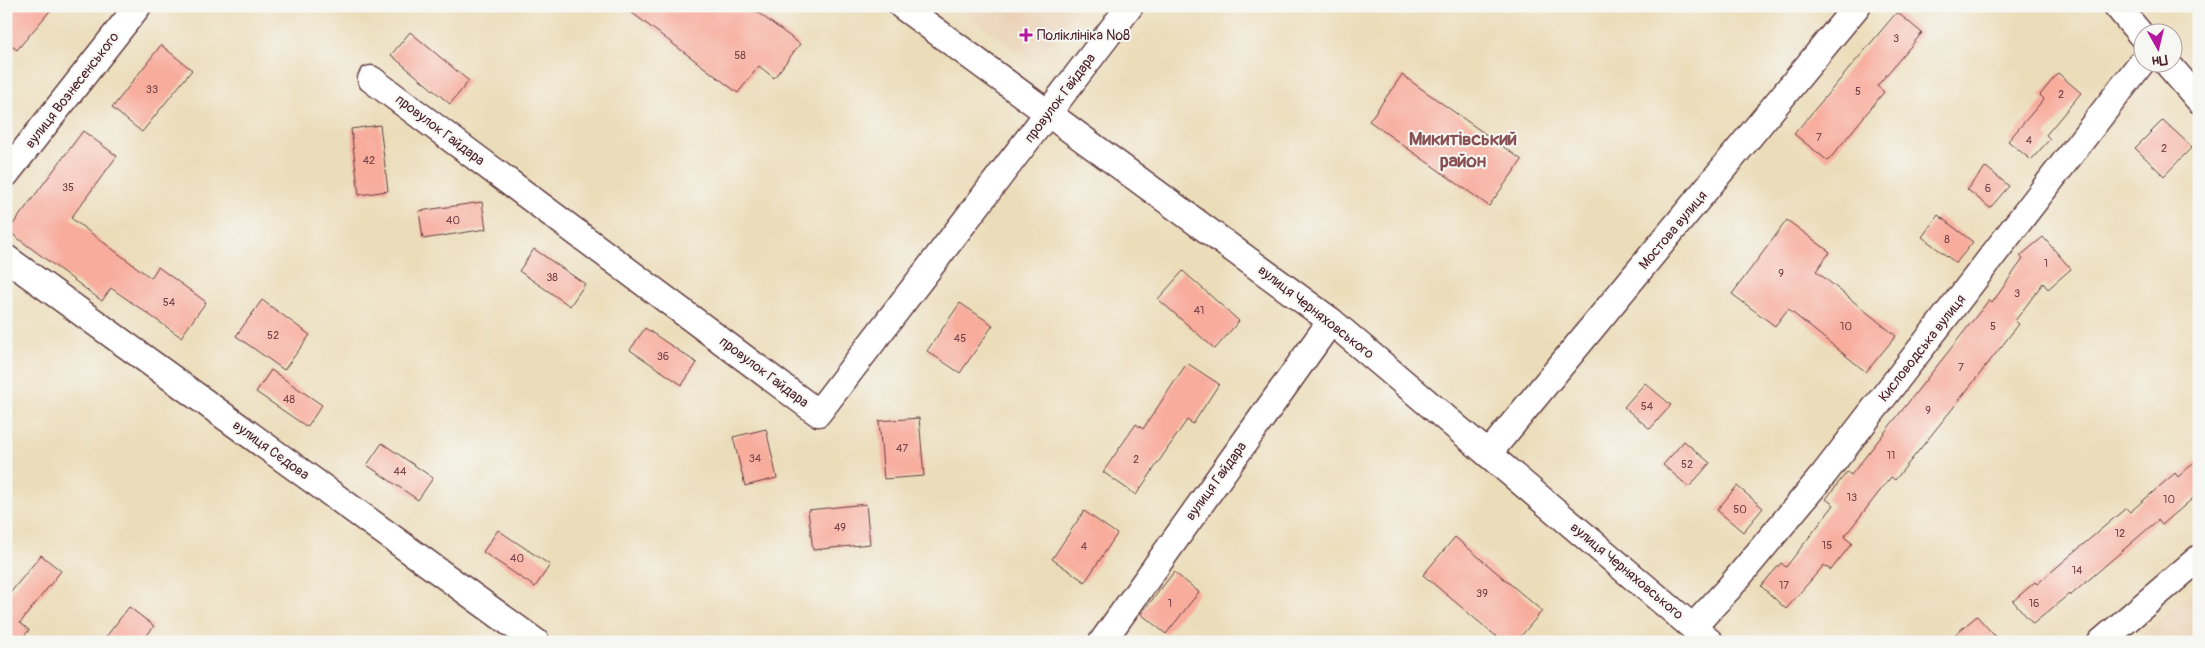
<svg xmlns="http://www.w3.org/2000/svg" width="2205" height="648" viewBox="0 0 2205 648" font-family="Pangolin,sans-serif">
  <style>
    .built { fill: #ebd3b8 }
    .building { fill: #f8ac9c }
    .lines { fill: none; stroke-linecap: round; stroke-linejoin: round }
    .minor-casing { stroke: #623c40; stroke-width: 29 }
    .minor { stroke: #fff; stroke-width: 26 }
    .poi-dot { fill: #b5179e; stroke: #f6f6f2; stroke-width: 2 }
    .labels { text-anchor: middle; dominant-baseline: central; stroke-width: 4; stroke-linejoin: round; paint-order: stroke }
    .number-label { font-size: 11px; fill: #764247 }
    .poi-label { font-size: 14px; fill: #4a1f2b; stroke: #f6f6f2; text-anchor: start }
    .street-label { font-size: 14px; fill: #4a1f2b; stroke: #f6f6f2 }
    .district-label { font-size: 19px; font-weight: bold; fill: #875053; stroke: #f6f6f2 }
  </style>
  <rect width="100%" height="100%" fill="#f6f6f2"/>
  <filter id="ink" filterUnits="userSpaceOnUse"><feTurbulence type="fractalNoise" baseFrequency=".02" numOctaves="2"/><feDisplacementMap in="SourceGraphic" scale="10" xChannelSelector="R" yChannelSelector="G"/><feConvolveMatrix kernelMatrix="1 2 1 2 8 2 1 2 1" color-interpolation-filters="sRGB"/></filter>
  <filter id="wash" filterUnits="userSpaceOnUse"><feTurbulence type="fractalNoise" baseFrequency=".0096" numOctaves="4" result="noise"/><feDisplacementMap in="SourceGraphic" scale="20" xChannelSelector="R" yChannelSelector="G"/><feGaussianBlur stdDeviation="1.12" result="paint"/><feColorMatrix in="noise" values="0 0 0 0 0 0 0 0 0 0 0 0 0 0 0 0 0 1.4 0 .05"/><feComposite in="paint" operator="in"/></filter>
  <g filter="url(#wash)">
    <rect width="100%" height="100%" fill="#ecddba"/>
    <!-- built -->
    <g class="built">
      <path d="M955,6H1078L1035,64Z"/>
      <path d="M2199,587V642H2140L2137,639Z"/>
    </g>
    <g id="blocks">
      <!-- building -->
      <g class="building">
        <path d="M6,6H54L17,50L6,41Z"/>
        <path d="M623,6H749L800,44L774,78L759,66L738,93Z"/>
        <path d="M1897,12L1922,33L1877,86L1884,92L1828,161L1794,134Z"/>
        <path d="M410,32L469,81L450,104L391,55Z"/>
        <path d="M161,45L192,70L142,132L112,108Z"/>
        <path d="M2058,73L2081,93L2046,135L2050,139L2031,160L2008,141L2044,99L2040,95Z"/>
        <path d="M1402,75L1522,160L1489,206L1369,121Z"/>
        <path d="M2163,120L2192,147L2164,176L2135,148Z"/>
        <path d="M380,125L388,191L359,195L351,129Z"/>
        <path d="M83,131L117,156L71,218L151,278L158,267L206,302L181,337L111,288L102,301L8,231Z"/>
        <path d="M1986,167L2009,186L1990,208L1967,189Z"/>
        <path d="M482,202L486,229L423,239L419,211Z"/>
        <path d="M1938,215L1973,242L1956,263L1922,237Z"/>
        <path d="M1787,220L1830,252L1816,271L1896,336L1866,372L1788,309L1775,326L1732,294Z"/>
        <path d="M2043,237L2071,269L2048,289L2043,283L2015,321L2019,324L1953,408L1895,480L1891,477L1844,537L1852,543L1831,570L1824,565L1786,609L1761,586L1781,563L1786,567L1834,505L1826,499L1847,472L1851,475L1989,300L1992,303L2023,259L2020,256Z"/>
        <path d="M534,249L585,284L570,306L519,271Z"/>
        <path d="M1183,271L1239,321L1215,349L1158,299Z"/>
        <path d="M262,300L310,335L284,370L236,336Z"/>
        <path d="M960,303L993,325L960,373L927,351Z"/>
        <path d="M645,328L697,363L682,385L630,350Z"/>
        <path d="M1187,363L1219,384L1193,424L1187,420L1136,495L1103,472L1136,424L1143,429Z"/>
        <path d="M271,370L322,405L307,427L256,392Z"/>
        <path d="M1645,383L1671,405L1650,429L1624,407Z"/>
        <path d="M919,418L924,476L884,479L879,421Z"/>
        <path d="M766,429L777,478L745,486L733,437Z"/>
        <path d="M1684,441L1710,463L1689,487L1663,465Z"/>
        <path d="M382,443L433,478L418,500L367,465Z"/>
        <path d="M2199,458V493L2162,525L2158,520L2070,596L2069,594L2033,624L2013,601L2035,582L2037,584L2126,508L2130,512L2175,473L2178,477Z"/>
        <path d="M1737,486L1763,508L1743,532L1717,510Z"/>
        <path d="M866,504L870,544L813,550L808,510Z"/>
        <path d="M1084,511L1117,534L1085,582L1052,559Z"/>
        <path d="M498,530L550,565L535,587L483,552Z"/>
        <path d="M1455,537L1542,611L1516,642H1503L1423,575Z"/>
        <path d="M41,555L61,571L20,623L29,630L19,642H6V598Z"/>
        <path d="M1174,572L1199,592L1166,634L1141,614Z"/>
        <path d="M129,607L154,626L142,642H102Z"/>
        <path d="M1977,616L2000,642H1946Z"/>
      </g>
    </g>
  </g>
  <g filter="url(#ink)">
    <use href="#blocks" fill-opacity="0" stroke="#623c40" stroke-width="1"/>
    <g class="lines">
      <!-- minor casing -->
      <g class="minor-casing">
        <g id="minor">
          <path d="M902,6L1331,321L1710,642"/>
          <path d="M2117,6L2142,36"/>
          <path d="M2166,62L2199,100"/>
          <path d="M371,79L818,413L1130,6"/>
          <path d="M6,174L138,6"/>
          <path d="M6,258L536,642"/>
          <path d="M1488,454L1857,6"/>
          <path d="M1693,627L1730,587L1824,474L2142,62"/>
          <path d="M1102,642L1331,321"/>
          <path d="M2101,642L2199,558"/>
        </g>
      </g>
      <!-- minor -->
      <use href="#minor" class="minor"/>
    </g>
  </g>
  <!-- markers -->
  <path class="poi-dot" d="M1023.5 27.5h5v5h5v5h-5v5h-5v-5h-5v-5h5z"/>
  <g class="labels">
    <!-- number labels -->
    <g class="number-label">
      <text x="1896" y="38">3</text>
      <text x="740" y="55">58</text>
      <text x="152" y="89">33</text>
      <text x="1858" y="91">5</text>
      <text x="2061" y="94">2</text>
      <text x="1819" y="137">7</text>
      <text x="2029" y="140">4</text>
      <text x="2164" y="148">2</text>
      <text x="369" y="160">42</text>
      <text x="68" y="187">35</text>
      <text x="1988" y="188">6</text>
      <text x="453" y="220">40</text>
      <text x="1947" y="239">8</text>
      <text x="2046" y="263">1</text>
      <text x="1781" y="273">9</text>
      <text x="552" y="277">38</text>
      <text x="2017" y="293">3</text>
      <text x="169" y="302">54</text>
      <text x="1199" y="310">41</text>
      <text x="1846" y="326">10</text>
      <text x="1993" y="326">5</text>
      <text x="273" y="335">52</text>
      <text x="960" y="338">45</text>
      <text x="663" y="356">36</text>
      <text x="1961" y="367">7</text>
      <text x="289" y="399">48</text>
      <text x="1647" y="406">54</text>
      <text x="1928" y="410">9</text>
      <text x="902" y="448">47</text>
      <text x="1891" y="455">11</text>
      <text x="755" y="458">34</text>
      <text x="1136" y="459">2</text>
      <text x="1687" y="464">52</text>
      <text x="400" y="471">44</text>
      <text x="1852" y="497">13</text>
      <text x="2169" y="499">10</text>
      <text x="1740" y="509">50</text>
      <text x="840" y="527">49</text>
      <text x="2120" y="533">12</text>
      <text x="1827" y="545">15</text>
      <text x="1084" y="546">4</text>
      <text x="517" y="558">40</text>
      <text x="2077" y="570">14</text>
      <text x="1784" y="585">17</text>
      <text x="1482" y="593">39</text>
      <text x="1170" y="603">1</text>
      <text x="2034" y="603">16</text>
    </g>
    <!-- poi labels -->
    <g class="poi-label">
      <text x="1037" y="35">Поліклініка №8</text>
    </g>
    <!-- street labels -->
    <g class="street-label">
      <text transform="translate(72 90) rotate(-52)">вулиця Вознесенського</text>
      <text transform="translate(1060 98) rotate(-53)">провулок Гайдара</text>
      <text transform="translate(440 130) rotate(37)">провулок Гайдара</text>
      <text transform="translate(1673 230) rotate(-50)">Мостова вулиця</text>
      <text transform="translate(1316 312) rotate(38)">вулиця Черняховського</text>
      <text transform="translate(1922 348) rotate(-52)">Кисловодська вулиця</text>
      <text transform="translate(764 372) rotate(37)">провулок Гайдара</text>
      <text transform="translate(271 450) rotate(36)">вулиця Сєдова</text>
      <text transform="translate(1216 481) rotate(-54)">вулиця Гайдара</text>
      <text transform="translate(1627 571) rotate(40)">вулиця Черняховського</text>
    </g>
    <!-- district labels -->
    <g class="district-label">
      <text x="1463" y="139">Микитівський<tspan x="1463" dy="22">район</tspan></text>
    </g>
  </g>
  <!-- margin -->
  <rect width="2205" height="648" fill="none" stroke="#f6f6f2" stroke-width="25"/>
  <!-- north arrow -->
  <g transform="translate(2158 48) rotate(172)"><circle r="24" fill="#f6f6f2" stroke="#b1a0a2"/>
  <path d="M0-4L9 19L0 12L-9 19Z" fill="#b5179e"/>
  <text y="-8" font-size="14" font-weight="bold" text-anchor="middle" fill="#4a1f2b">Пн</text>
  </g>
</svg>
